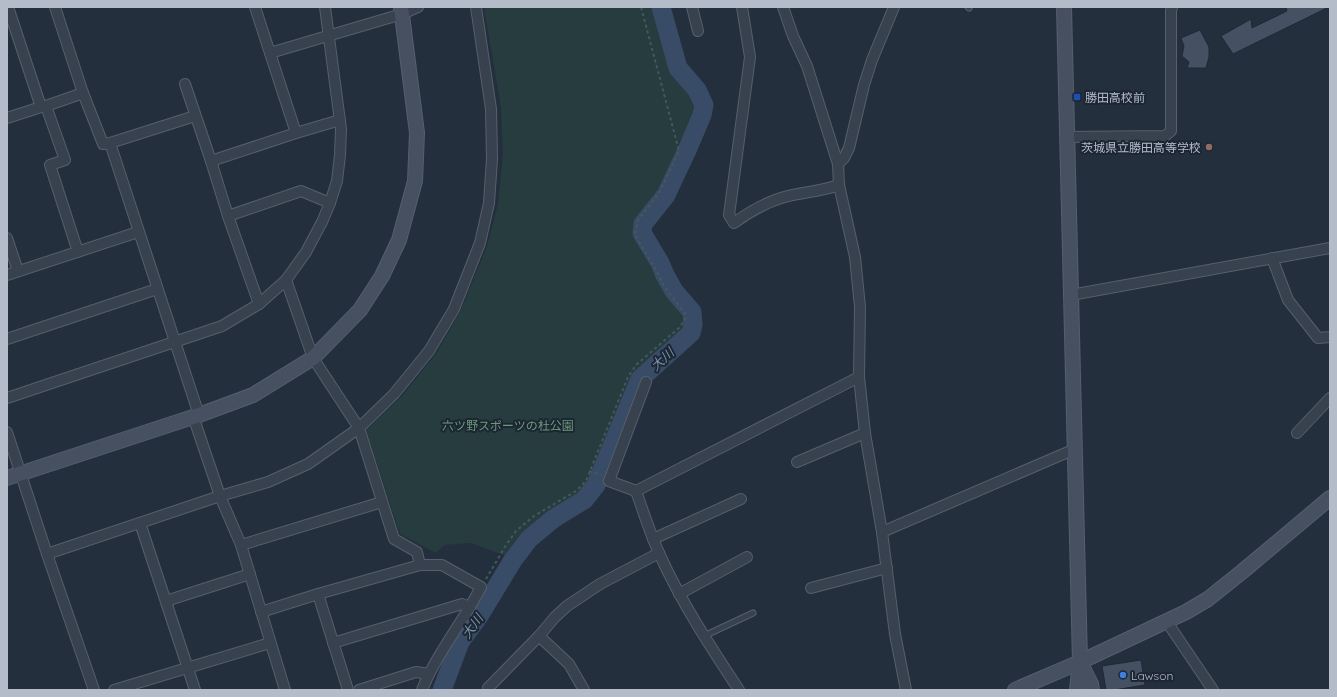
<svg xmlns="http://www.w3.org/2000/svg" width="1337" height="697" viewBox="0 0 1337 697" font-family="Quicksand,'Noto Sans JP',sans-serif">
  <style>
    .green { fill: #263c3f }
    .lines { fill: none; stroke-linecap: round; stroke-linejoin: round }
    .river { stroke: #394c67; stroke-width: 19 }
    .building { fill: #455162; stroke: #1f2835 }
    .lane-casing { stroke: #565f6c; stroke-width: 7 }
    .street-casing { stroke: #565f6c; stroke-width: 12 }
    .secondary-casing { stroke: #565f6c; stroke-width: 16 }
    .path { stroke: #44595c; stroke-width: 2; stroke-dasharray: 3 3; stroke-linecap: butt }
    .lane { stroke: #38414e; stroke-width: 5 }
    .street { stroke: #38414e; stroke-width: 10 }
    .secondary { stroke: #465061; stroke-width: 14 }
    .transit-dot { fill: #1a4fb4; stroke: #1d2633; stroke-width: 1.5 }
    .education-dot { fill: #8d6e63; stroke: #1d2633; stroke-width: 1.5 }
    .shop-dot { fill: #3f7fe0; stroke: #1d2633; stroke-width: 1.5 }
    .labels { text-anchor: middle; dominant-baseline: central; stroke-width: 4; stroke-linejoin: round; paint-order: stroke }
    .poi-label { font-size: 12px; fill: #b4bcc9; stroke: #1d2633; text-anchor: start }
    .park-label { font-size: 12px; fill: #6b9a76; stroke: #1d2633 }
    .water-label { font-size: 13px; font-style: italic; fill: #7c92b1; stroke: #1d2633 }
  </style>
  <rect width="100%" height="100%" fill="#242f3e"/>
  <!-- green -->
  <path class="green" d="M484,7H657L673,69L697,98L700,109L697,120L683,152L667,185L643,219L638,230L640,238L656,262L669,289L690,314L691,324L689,332L638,378L595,482L583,499L552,518L527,538L512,558L471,543L444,545L436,553L400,534L366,430L401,397L436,354L461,310L487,246L498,204L503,154L501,108Z"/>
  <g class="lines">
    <!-- river -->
    <path class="river" d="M442,690L460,642L479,616L513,560L529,539L553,519L584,500L596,485L640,379L691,333L693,325L692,312L674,291L665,275L660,263L642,233L643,224L666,195L688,148L702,115L704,105L697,90L678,68L661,7"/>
  </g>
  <!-- building -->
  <g class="building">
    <path d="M1286,7H1329L1233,54L1221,36L1251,19L1252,28L1287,11Z"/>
    <path d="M1200,30L1209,47V57L1206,68H1187L1189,62L1182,56L1184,46L1181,38Z"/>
    <path d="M1141,660L1145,685L1114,690H1106L1102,666Z"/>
  </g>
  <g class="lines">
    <!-- lane casing -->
    <g class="lane-casing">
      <g id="lane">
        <path d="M968,7L969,8"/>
        <path d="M704,636L753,613"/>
      </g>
    </g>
    <!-- street casing -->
    <g class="street-casing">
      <g id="street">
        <path d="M8,7L41,107"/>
        <path d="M55,7L83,93L103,144L110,143L195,116"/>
        <path d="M255,7L296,133"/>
        <path d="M692,7L698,31"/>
        <path d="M742,7L750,57L729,215L734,223C749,212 762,204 781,198C800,192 820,192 839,185"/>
        <path d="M783,7L793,36L807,66L838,164L839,185L855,257L860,307L859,377L865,433L882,532L895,634L906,690"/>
        <path d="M270,53L402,14L418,7"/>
        <path d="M185,84L211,161L228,216L301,191L330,203"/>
        <path d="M46,106L65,160L50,165L78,252"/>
        <path d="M7,118L41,107L46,106L83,93"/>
        <path d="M1066,137L1165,136L1171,131V11L1172,7"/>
        <path d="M110,143L199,415"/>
        <path d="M211,161L296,133L340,120"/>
        <path d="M838,164L844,158L849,148L864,85L872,60L894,7"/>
        <path d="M228,216L259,304"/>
        <path d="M7,238L18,271"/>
        <path d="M1272,258L1288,300L1318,338L1330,337"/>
        <path d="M7,275L138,232"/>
        <path d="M286,280L313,358L359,428L394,539L417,552L420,565"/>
        <path d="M1071,295L1330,248"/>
        <path d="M7,339L157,289"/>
        <path d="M7,398L222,326L259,304L286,280L306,252L322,222L330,203L337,181L340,155L341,129L325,7"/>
        <path d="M193,416L220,496L241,545L285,690"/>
        <path d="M7,432L47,554L94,690"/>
        <path d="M1297,433L1330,398"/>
        <path d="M797,462L865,433"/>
        <path d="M636,491L609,481L646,382"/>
        <path d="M140,523L195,690"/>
        <path d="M882,532L1075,449"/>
        <path d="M653,539L741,499"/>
        <path d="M241,545L382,502"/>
        <path d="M47,554L220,496L268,482L308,464L359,428L394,394L429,351L454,309L480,243L489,203L492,159L491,109L476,7"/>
        <path d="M811,588L887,568"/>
        <path d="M318,594L348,690"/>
        <path d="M679,594L747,557"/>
        <path d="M166,601L250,574"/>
        <path d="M261,612L318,594L420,565H442L481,587C463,622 437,653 422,690"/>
        <path d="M1167,622L1213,690"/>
        <path d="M333,643L462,604L470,607"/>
        <path d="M114,690L270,643"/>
        <path d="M359,690L416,672L429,674"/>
        <path d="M489,690L488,688L539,636"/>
        <path d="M584,690L569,664L539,636L555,617L567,606L600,584L659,553"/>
        <path d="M739,690C710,646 681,602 659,553C650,533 643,511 636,491L859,377"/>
      </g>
    </g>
    <!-- secondary casing -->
    <g class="secondary-casing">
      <g id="secondary">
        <path d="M1064,7L1080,662L1077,690"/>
        <path d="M7,478L199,415L253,395L313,358L360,310L382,276L399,240L415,181L417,133L401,7"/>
        <path d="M1080,662L1091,684L1092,690"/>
        <path d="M1015,690L1080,662L1186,612L1208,599L1243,571L1330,498"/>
      </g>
    </g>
    <!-- path -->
    <g class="path">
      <path d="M589,471L601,475"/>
      <path d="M486,579L506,545L516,531L534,516L576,491L586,481L628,377L636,365L680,327L685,319L686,315L664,286L656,270L639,242L635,234L638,220L659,193L679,151L641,7"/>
    </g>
    <!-- lane -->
    <use href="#lane" class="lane"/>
    <!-- street -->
    <use href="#street" class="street"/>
    <!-- secondary -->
    <use href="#secondary" class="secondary"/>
  </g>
  <!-- markers -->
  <rect class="transit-dot" x="1073" y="93" width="8" height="8" rx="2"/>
  <circle class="education-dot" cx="1209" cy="147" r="4"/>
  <circle class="shop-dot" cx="1123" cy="675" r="4"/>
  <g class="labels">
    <!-- poi labels -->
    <g class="poi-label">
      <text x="1085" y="97">勝田高校前</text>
      <text x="1201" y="147" text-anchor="end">茨城県立勝田高等学校</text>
      <text x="1131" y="675">Lawson</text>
    </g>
    <!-- park labels -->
    <g class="park-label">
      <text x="508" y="425">六ツ野スポーツの杜公園</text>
    </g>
    <!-- water labels -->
    <g class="water-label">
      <text transform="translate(662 359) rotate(-42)">大川</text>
      <text transform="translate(472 626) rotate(-54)">大川</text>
    </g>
  </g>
  <!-- border -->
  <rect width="1337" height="697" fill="none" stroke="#b4bcc9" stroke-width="16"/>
</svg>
